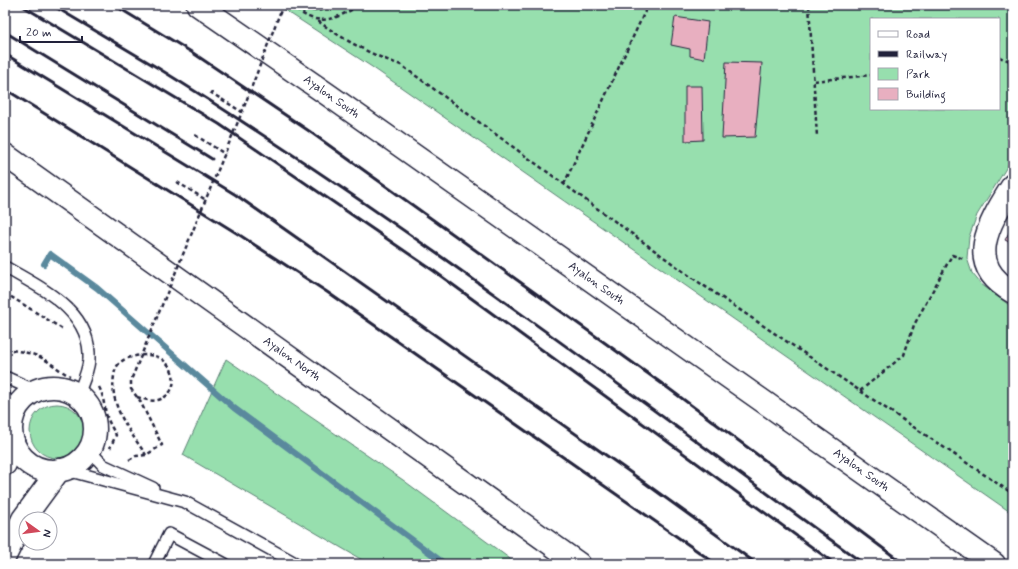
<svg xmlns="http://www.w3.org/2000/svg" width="1018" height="569" viewBox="0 0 1018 569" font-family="Mynerve,sans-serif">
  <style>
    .green { fill: #97dfae; stroke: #5c8074; fill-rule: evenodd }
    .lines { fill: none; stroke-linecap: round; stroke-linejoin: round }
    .stream { stroke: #5a899d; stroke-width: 6 }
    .building { fill: #e8afc0; stroke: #22223b }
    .lane-casing { stroke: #22223b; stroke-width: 14 }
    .street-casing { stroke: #22223b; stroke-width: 25 }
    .highway-casing { stroke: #22223b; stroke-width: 25 }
    .path { stroke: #22223b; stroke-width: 2.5; stroke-dasharray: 4 3; stroke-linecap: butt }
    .lane { stroke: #fff; stroke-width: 11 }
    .street { stroke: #fff; stroke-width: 22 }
    .highway { stroke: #fff; stroke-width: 22 }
    .rail { stroke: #22223b; stroke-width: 3 }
    .path-bridge { stroke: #22223b; stroke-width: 2.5; stroke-dasharray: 4 3; stroke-linecap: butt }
    .labels { text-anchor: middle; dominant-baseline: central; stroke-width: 3.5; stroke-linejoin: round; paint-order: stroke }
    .street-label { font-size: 12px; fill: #22223b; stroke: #fff }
  </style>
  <rect width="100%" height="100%" fill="#fff"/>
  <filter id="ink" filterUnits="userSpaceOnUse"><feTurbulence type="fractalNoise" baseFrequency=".025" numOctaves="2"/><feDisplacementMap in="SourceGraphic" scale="8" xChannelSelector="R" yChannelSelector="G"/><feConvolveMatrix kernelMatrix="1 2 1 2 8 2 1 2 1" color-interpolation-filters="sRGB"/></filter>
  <g filter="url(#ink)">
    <!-- green -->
    <g class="green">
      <path d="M277,5H1013V157L977,215L969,237L967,258L972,273L981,284L1013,308V514L372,67ZM871,19H999V109H871Z"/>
      <path d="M226,359L403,480L517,564H369L183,455Z"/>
      <circle cx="57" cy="431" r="27"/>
    </g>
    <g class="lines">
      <!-- stream -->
      <path class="stream" d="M44,264L50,254L97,288L234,408L445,564"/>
    </g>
    <!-- building -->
    <g class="building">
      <path d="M675,17L708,22L704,59L690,56V49L671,45Z"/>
      <path d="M726,62L762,63L755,137L722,138Z"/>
      <path d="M685,86H702L703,140L685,141Z"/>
      <path d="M1013,225V244L1005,240Z"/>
    </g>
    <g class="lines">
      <!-- lane casing -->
      <g class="lane-casing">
        <g id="lane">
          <path d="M5,267C40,288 92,310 89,360C88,372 82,384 78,395"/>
          <path d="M5,377L36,391"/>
          <path d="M5,397L14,414"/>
          <path d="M89,450L103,465L153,488"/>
          <path d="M63,469L185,502L297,564"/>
          <path d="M154,564L169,534L225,564"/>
        </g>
      </g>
      <!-- street casing -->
      <g class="street-casing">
        <g id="street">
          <path d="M1013,185C990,222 962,264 1013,292"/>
          <circle cx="53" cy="429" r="42"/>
          <path d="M5,464L13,441"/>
          <path d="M5,556L23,519L59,470"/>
        </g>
      </g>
      <!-- highway casing -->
      <g class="highway-casing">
        <g id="highway">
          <path id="s1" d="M198,5L327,94L994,564"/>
          <path id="s2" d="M5,155L579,564"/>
        </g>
      </g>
      <!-- path -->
      <g class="path">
        <path d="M291,5C316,28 333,21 360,5"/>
        <path d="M299,5C309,12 321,13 331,5"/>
        <path d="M809,5L817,137"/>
        <path d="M318,21C344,40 371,55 401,65L691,277L1013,494"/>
        <path d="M999,57L1013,62"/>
        <path d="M814,81L871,75"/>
        <path d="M210,92L242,112"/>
        <path d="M195,135L225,154"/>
        <path d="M177,182L206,200"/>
        <path d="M564,184L648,5"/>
        <path d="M5,293L64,330"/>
        <path d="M5,349C17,351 29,352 40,357C51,362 59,371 70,376"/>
        <path d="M99,387C103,394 103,400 105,408C106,418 111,426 116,435L110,448"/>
        <path d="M860,391L904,355L914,325L952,255L964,259"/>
        <path d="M137,397C144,399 151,402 158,400C179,394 178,368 160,358C150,353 138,355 128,358C119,361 115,367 114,376C109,407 130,431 146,455"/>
        <path d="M129,460L136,456L146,455L162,445L138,397"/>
      </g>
      <!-- lane -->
      <use href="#lane" class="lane"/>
      <!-- street -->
      <use href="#street" class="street"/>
      <!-- highway -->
      <use href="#highway" class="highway"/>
      <!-- rail -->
      <g class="rail">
        <path d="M21,5L219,124L434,271L835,564"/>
        <path d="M52,5C87,26 123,47 158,68C403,220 631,395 864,564"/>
        <path d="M114,5L193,53L309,131L668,388L904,564"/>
        <path d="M5,32L212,159"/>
        <path d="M5,54L236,195L627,470L757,564"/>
        <path d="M5,89L238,234L327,292L716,564"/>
      </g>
      <!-- path-bridge -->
      <path class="path-bridge" d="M137,397L131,389V380L242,112L283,5"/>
    </g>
  </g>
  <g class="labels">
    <!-- street labels -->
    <g class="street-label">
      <text stroke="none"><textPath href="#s1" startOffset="162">Ayalon South</textPath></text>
      <text stroke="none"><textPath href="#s1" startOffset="486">Ayalon South</textPath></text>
      <text stroke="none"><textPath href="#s2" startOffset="352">Ayalon North</textPath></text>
      <text stroke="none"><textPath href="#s1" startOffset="810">Ayalon South</textPath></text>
    </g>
  </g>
  <!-- margin -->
  <rect width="1018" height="569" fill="none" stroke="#fff" stroke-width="20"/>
  <rect x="10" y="10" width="998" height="549" fill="none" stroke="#22223b" stroke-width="1.5" filter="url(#ink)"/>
  <!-- legend -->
  <rect x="870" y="18" width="130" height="92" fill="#ffffff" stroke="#a7a7b1"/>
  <rect x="878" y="31" width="20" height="6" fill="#ffffff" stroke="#a7a7b1"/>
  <text x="906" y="38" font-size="12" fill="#22223b">Road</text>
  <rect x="878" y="51" width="20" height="6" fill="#22223b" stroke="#a7a7b1"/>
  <text x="906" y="58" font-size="12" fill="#22223b">Railway</text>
  <rect x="878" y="68" width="20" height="12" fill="#97dfae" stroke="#a7a7b1"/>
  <text x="906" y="78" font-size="12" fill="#22223b">Park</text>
  <rect x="878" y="88" width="20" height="12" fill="#e8afc0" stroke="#a7a7b1"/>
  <text x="906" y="98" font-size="12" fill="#22223b">Building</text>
  <!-- north arrow -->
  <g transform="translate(38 531) rotate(104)"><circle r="19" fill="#ffffff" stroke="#a7a7b1"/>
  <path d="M0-3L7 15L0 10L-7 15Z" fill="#d1495b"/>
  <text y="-6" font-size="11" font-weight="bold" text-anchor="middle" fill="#22223b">N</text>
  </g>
  <!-- scale -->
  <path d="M20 36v6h62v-6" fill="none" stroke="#22223b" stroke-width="2"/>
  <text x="26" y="36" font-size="12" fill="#22223b" stroke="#ffffff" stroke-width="3" paint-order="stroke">20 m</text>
</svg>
